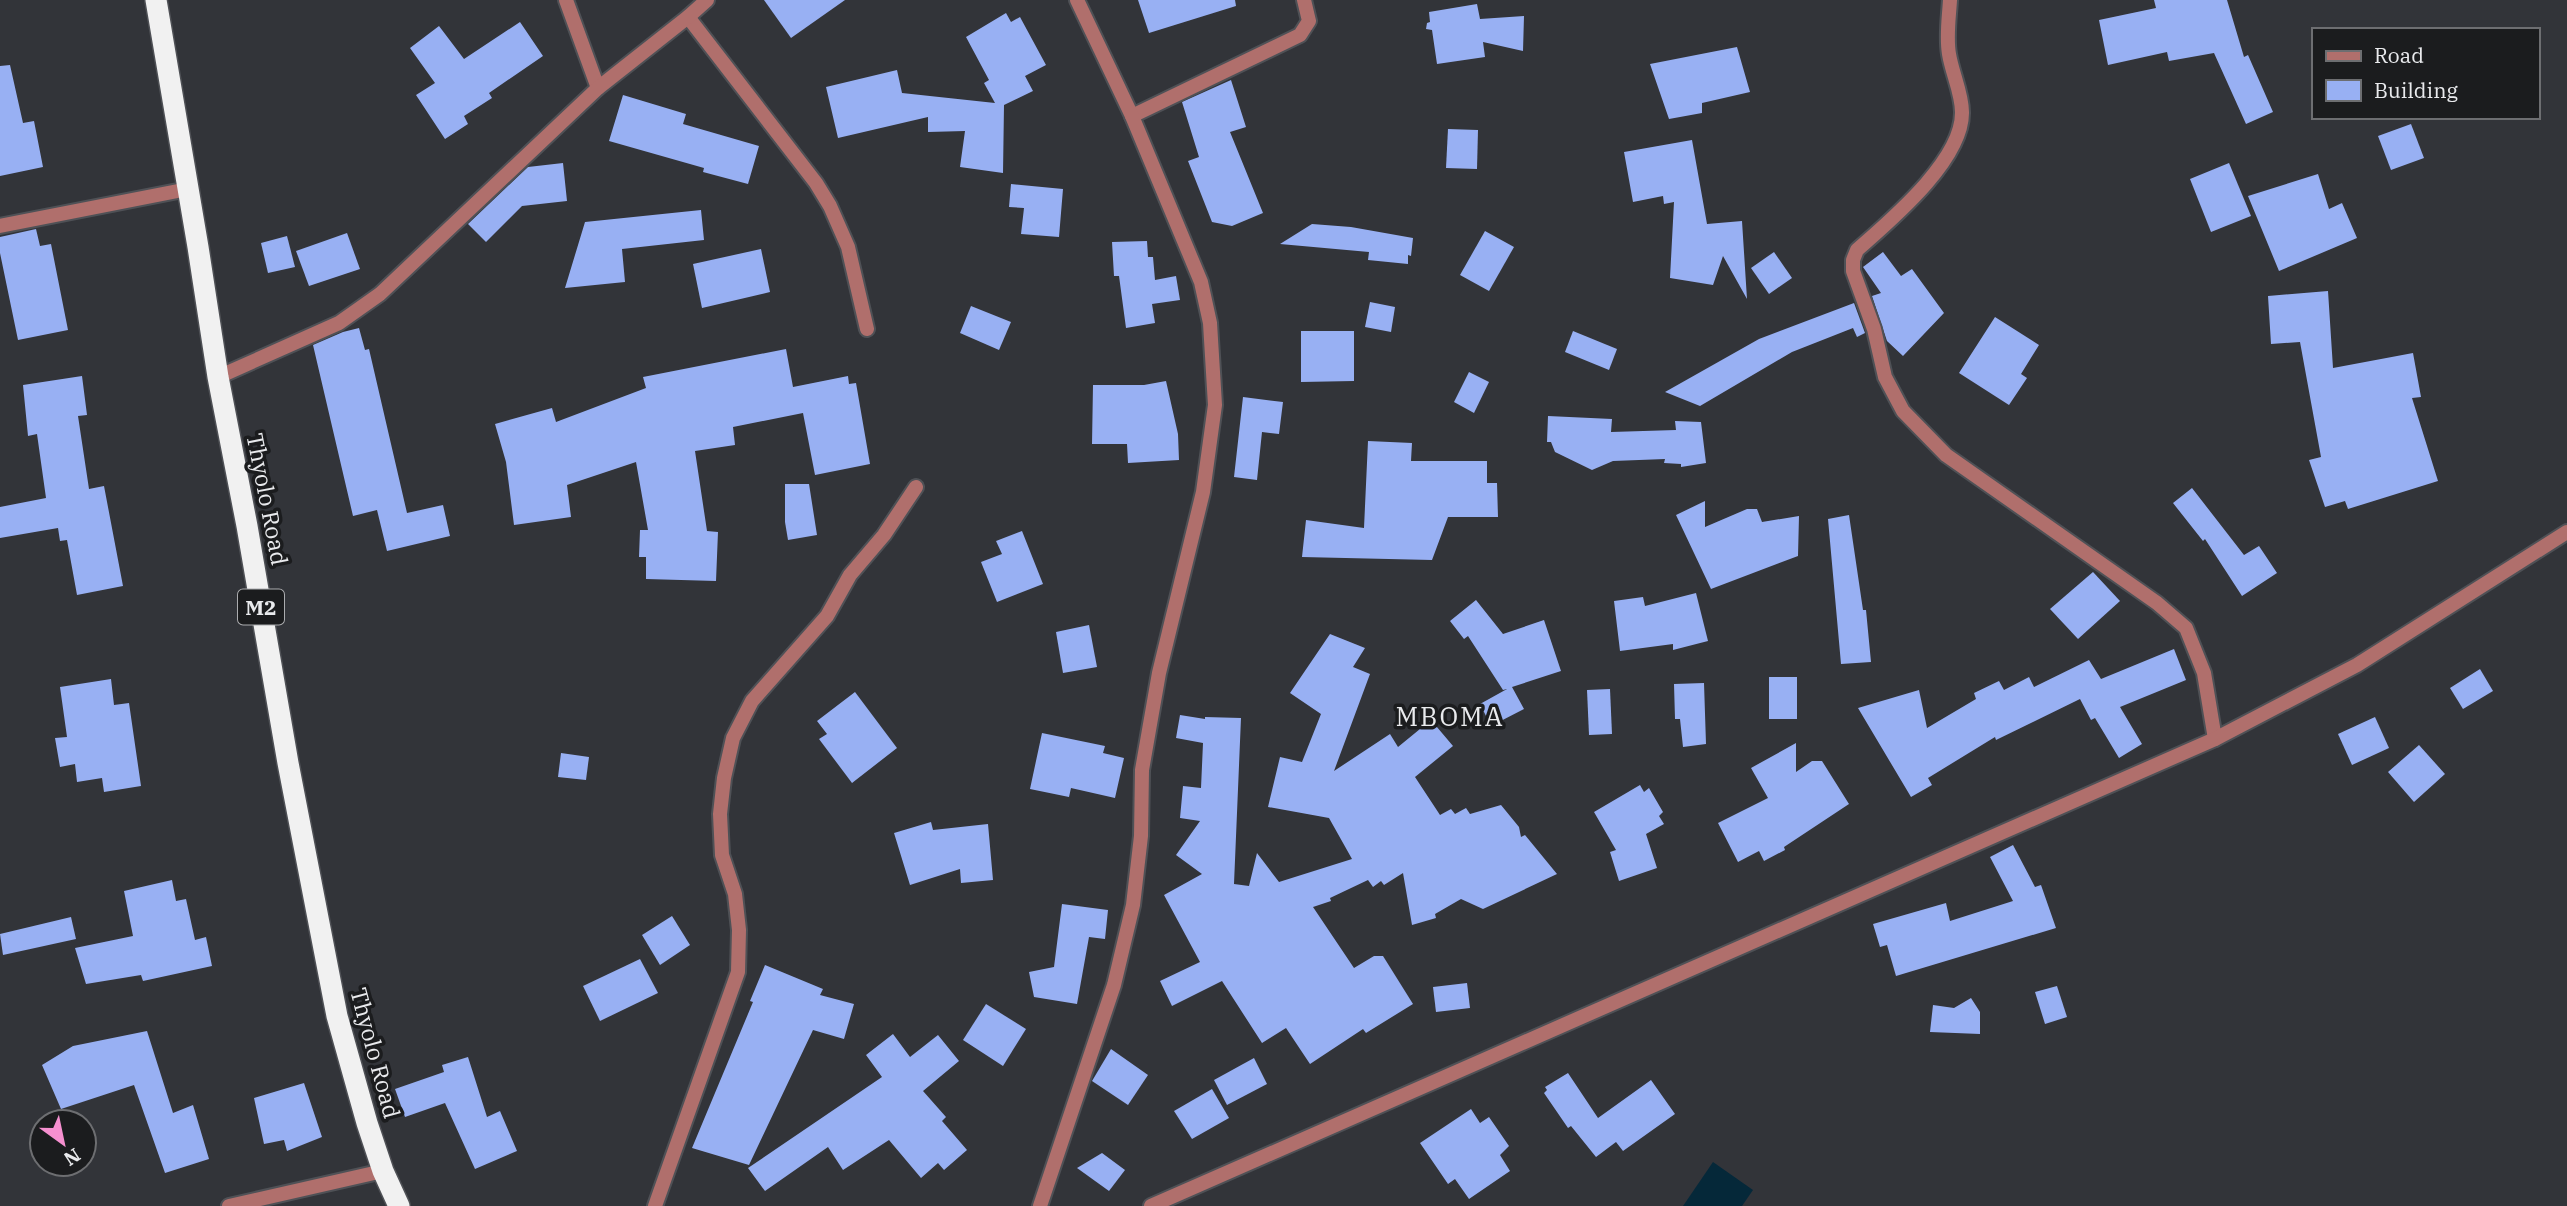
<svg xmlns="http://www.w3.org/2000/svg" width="2567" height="1206" viewBox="0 0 2567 1206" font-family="'IBM Plex Serif',serif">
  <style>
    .water { fill: #052839 }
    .building { fill: #98b0f3 }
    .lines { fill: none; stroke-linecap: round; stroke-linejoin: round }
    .lane-casing { stroke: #4f5156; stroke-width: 18 }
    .street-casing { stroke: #4f5156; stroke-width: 18 }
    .highway-casing { stroke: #4f5156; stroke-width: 24 }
    .lane { stroke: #b06f6c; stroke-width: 14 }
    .street { stroke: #b06f6c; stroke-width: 14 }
    .highway { stroke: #f1f1f1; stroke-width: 21 }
    .labels { text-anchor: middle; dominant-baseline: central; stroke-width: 7; stroke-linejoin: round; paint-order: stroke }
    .shield { fill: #1b1c1e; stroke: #abacaf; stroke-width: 2 }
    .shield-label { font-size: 21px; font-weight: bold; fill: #e9eaed }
    .street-label { font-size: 23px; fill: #e9eaed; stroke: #1b1c1e }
    .quarter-label { font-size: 26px; letter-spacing: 2px; fill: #e9eaed; stroke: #1b1c1e }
  </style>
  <rect width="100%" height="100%" fill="#323439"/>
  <!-- water -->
  <path class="water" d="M1713,1162L1753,1190L1742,1206H1683Z"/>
  <!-- building -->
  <g class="building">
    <path d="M764,0H845L791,38Z"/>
    <path d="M1138,0H1235L1236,6L1149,33Z"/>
    <path d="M2154,0H2227L2244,57L2248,55L2273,112L2246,124L2214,53L2169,61L2167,52L2108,65L2099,20L2156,8Z"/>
    <path d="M1477,4L1480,19L1524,16L1523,51L1483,42L1485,57L1437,64L1432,30L1426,29L1427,23L1430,22L1429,12Z"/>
    <path d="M1006,13L1011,22L1020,17L1046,65L1025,76L1033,91L1004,105L1003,173L960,167L965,131L928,132V117L838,138L826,87L897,70L902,93L995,103L984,83L989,80L966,37Z"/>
    <path d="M520,22L543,56L489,93L492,98L464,116L468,124L445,139L416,95L435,83L410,48L439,26L464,59Z"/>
    <path d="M1737,47L1750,92L1702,103V113L1669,119L1650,64Z"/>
    <path d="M10,65L23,123L34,121L43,167L0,176V66Z"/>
    <path d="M1231,80L1246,127L1230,132L1263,213L1232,226L1212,222L1188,161L1199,157L1182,102Z"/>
    <path d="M623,95L686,114L683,124L759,146L748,184L703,172L704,168L609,141Z"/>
    <path d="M2411,124L2424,158L2391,170L2378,136Z"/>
    <path d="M1448,129L1478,130L1477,169L1446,168Z"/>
    <path d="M1692,140L1707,224L1742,221L1747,299L1723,256L1713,285L1670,278L1674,202L1664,204L1663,196L1633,202L1624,152Z"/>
    <path d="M563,163L567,201L522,206L486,242L468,224L528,167Z"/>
    <path d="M2229,163L2251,216L2211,232L2190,179Z"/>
    <path d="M2318,174L2329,209L2342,203L2357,238L2279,271L2248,196Z"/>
    <path d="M1011,184L1063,189L1059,237L1021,234L1024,208L1009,207Z"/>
    <path d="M701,210L704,240L622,249L625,282L565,288L585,222Z"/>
    <path d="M1312,224L1351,227L1413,238L1411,256L1408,255V264L1368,260L1369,252L1280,244Z"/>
    <path d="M36,229L40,246L51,244L68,330L18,340L0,253V237Z"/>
    <path d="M1485,231L1514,247L1489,291L1460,275Z"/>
    <path d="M347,233L360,269L309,286L296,251Z"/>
    <path d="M287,236L295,267L268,273L261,243Z"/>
    <path d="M1147,241L1148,257H1153L1155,280L1176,276L1180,300L1152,304L1155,323L1126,328L1119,276H1114L1112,242Z"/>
    <path d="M761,249L770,292L702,308L693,264Z"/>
    <path d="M1774,252L1792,278L1769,294L1751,268Z"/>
    <path d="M1883,252L1901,276L1912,269L1944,313L1903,356L1887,341L1872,296L1881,293L1863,267Z"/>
    <path d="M2328,291L2333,368L2413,353L2421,397L2412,398L2438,481L2348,509L2345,501L2325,507L2309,460L2321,457L2300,342L2271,344L2268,296Z"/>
    <path d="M1370,302L1395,307L1391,332L1365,327Z"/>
    <path d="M1854,303L1865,333L1857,337L1853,328L1792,352L1700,406L1665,392L1759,339Z"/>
    <path d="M971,306L1011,322L999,350L960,333Z"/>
    <path d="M1995,317L2039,345L2021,374L2027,378L2009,405L1959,373Z"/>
    <path d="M359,328L365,350L369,349L407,513L443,505L450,536L387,551L377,510L353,516L313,345L343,332Z"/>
    <path d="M1301,331H1354V381L1301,382Z"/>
    <path d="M1573,331L1617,349L1609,370L1565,352Z"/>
    <path d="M786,349L793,387L848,376L849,384L856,383L870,464L815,475L803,413L733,427L735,445L695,451L707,531L718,532L716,581L646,579V557H639L640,530H648L636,462L567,485L571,517L514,525L506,462L495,424L552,408L556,422L646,388L643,377Z"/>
    <path d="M1469,372L1489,382L1474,413L1454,402Z"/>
    <path d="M82,376L87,415L78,416L89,489L104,486L123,586L77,595L67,540L60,541L58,528L0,538V507L46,498L37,434L28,436L23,385Z"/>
    <path d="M1166,381L1178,434L1179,460L1128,463L1127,444H1092L1093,385H1144Z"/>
    <path d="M1243,397L1283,402L1279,434L1262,432L1257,480L1234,477Z"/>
    <path d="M1548,416L1612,419L1611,432L1676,430L1675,421L1701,422L1706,463L1681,467V464L1664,463L1665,459L1613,461L1592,470L1555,452L1551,442H1547Z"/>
    <path d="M1368,441L1412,443L1411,461H1487V483H1497L1498,517H1448L1432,560L1302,557L1306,520L1364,528Z"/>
    <path d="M785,484H809L817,535L788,540L785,522Z"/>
    <path d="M2192,488L2244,555L2259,546L2277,573L2242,596L2205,539L2203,541L2173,503Z"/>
    <path d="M1705,501V527L1747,509H1757L1762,522L1799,516L1798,556L1711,589L1676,515Z"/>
    <path d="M1849,515L1863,610H1866L1871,662L1841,664L1828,519Z"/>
    <path d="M1022,531L1043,584L997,602L981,562L1002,554L996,541Z"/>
    <path d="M2093,572L2120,601L2078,639L2050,609Z"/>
    <path d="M1696,593L1708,641L1673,650V644L1620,651L1614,601L1643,597L1645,606Z"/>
    <path d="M1476,600L1503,634L1544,620L1561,671L1512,687L1524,709L1491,726L1480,704L1507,689L1503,690L1468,636L1464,639L1450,621Z"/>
    <path d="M1089,625L1097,667L1063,673L1056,632Z"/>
    <path d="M1330,634L1365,648L1353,667L1370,674L1334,771L1390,734L1398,747L1431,720L1453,746L1415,777L1440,815L1451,809L1455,814L1466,808L1470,814L1501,805L1519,827L1521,837L1525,835L1557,874L1483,909L1461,899L1435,914L1436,918L1412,925L1403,873L1384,885L1381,881L1373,887L1368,880L1330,898L1331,901L1313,907L1354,968L1374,956H1383L1413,1004L1366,1033L1363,1029L1310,1064L1286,1028L1262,1043L1222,981L1172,1006L1160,981L1200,962L1164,895L1202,874L1176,855L1200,821L1180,818L1183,786L1201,788L1203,743L1176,738L1180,715L1205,719V717L1241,718L1234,884L1249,886L1257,853L1279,882L1352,859L1329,818L1268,807L1280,757L1302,762L1321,714L1290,693Z"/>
    <path d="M2174,649L2186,680L2120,707L2142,744L2119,758L2095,718L2091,720L2080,699L1996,740L1995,737L1928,778L1932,785L1911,797L1858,708L1919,690L1927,728L1976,699L1974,693L1999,681L2004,690L2029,677L2034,687L2089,660L2101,679Z"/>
    <path d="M2480,669L2493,691L2463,709L2450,688Z"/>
    <rect x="1769" y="677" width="28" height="42"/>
    <path d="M111,679L114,705L129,703L141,786L104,792L102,778L77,782L75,764L60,767L55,738L67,737L60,687Z"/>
    <path d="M1704,683L1706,744L1683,747L1680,719H1675L1674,684Z"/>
    <path d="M1610,689L1612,734L1589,735L1587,690Z"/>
    <path d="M855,692L897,748L852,783L819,739L827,734L817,721Z"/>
    <path d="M2375,717L2389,748L2352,765L2338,734Z"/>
    <path d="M1042,733L1105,746L1103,753L1124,758L1115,798L1071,788L1069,797L1030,789Z"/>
    <path d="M1796,743V772L1812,761H1822L1849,804L1784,847L1785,850L1764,861L1759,851L1738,862L1718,823L1768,798L1751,768Z"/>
    <path d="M2419,745L2445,774L2414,802L2388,772Z"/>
    <path d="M561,753L589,757L586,780L558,777Z"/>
    <path d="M1640,785L1644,792L1649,788L1663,812L1659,816L1664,824L1646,834L1657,868L1619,881L1610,852L1616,850L1594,812Z"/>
    <path d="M931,822L933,830L988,824L993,880L961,883L960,869L910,885L894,833Z"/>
    <path d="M2013,845L2035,887L2041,885L2056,928L1896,976L1887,945L1880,947L1873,924L1946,903L1950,921L2013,901L1990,857Z"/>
    <path d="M172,880L176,901L186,899L195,940L206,937L212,966L143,981L141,975L86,984L75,948L133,936L124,891Z"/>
    <path d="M1062,904L1108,910L1105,939L1089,937L1077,1004L1034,997L1029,972L1054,967Z"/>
    <path d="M672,916L690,945L660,965L642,935Z"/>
    <path d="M71,917L76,939L3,955L0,934Z"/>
    <path d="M640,959L658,993L600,1021L583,986Z"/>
    <path d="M765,965L823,989L820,995L854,1004L844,1039L813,1030L749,1165L692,1148L753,1002L750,1001Z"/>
    <path d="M1467,983L1470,1008L1436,1012L1433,987Z"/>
    <path d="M2057,986L2067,1017L2045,1024L2035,992Z"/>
    <path d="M1971,998L1980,1012V1034L1930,1032L1933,1005L1954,1008Z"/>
    <path d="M986,1004L1026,1029L1003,1066L963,1040Z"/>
    <path d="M147,1031L173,1113L193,1105L209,1159L165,1173L134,1085L61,1109L42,1065L73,1046Z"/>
    <path d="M893,1034L910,1057L938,1035L959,1061L923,1091L946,1117L942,1121L967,1150L944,1170L938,1163L921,1178L889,1140L843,1170L828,1147L765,1191L748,1168L882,1077L866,1055Z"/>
    <path d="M1111,1049L1148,1075L1128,1105L1092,1081Z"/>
    <path d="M468,1057L487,1117L500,1111L517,1151L475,1169L445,1103L405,1117L395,1089L444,1072L442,1065Z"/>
    <path d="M1254,1058L1267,1084L1227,1105L1214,1080Z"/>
    <path d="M1568,1073L1598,1118L1651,1080L1675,1114L1623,1151L1616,1142L1596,1157L1571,1126L1568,1128L1544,1093L1547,1090L1545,1087Z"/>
    <path d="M304,1083L322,1137L287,1151L284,1140L264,1144L254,1098Z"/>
    <path d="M1212,1089L1229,1118L1192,1139L1174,1111Z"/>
    <path d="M1471,1109L1480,1123L1489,1117L1509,1146L1500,1155L1510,1171L1469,1199L1455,1179L1448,1184L1420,1143Z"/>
    <path d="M1102,1153L1125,1170L1109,1191L1077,1168Z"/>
  </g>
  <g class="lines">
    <!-- lane casing -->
    <g class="lane-casing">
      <path id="lane" d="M655,1206L738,972L739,930L735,894L722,855L720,814L724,778L733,738L752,701L827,616L850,575L884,535L916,487"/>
    </g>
    <!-- street casing -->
    <g class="street-casing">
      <g id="street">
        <path d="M566,0L598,88"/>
        <path d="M1950,0C1949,17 1946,37 1949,54C1952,73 1962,93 1962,112C1963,160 1891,220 1857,250L1853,260V271L1874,329L1885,377L1903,411L1946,455L2157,603L2186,628L2204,673L2215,739"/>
        <path d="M688,17L816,183L830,206L848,247L867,329"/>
        <path d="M1132,116L1300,35L1309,21L1304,0"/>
        <path d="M0,226L188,189"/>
        <path d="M218,377L339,323L380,294L598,88L688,17L707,0"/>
        <path d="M229,1206L383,1171"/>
        <path d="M1040,1206L1114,985L1133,905L1141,836L1142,770L1159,673L1203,492L1215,405L1210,323L1201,282L1132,116L1077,0"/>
        <path d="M1151,1206L2215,739L2357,665L2567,532"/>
      </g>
    </g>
    <!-- highway casing -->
    <g class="highway-casing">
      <path id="highway" d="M156,0L198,247L218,377L247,526L288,763L337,1016L367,1123L383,1171L399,1206"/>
    </g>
    <!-- lane -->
    <use href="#lane" class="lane"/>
    <!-- street -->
    <use href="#street" class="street"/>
    <!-- highway -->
    <use href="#highway" class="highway"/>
  </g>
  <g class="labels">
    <!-- shield labels -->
    <rect class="shield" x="238" y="589.5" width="46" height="35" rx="5"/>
    <g class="shield-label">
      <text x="261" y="607">M2</text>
    </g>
    <!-- street labels -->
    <g class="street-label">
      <text transform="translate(268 499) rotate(79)">Thyolo Road</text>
      <text transform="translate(376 1053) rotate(75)">Thyolo Road</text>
    </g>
    <!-- quarter labels -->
    <g class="quarter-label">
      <text x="1450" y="716">MBOMA</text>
    </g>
  </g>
  <!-- legend -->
  <rect x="2312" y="28" width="228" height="91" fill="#1b1c1e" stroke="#6d6e71" stroke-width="2"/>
  <rect x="2326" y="51" width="35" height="10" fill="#b06f6c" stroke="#6d6e71" stroke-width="2"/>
  <text x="2374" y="63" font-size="21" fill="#e9eaed">Road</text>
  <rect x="2326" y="80" width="35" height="21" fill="#98b0f3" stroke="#6d6e71" stroke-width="2"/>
  <text x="2374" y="98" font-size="21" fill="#e9eaed">Building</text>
  <!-- north arrow -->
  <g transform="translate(63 1143) rotate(147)"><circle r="33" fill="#1b1c1e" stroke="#6d6e71" stroke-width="2"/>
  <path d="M0-5L12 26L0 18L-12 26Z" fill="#f690d0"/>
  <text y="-10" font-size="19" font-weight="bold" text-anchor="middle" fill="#e9eaed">N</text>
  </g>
</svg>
